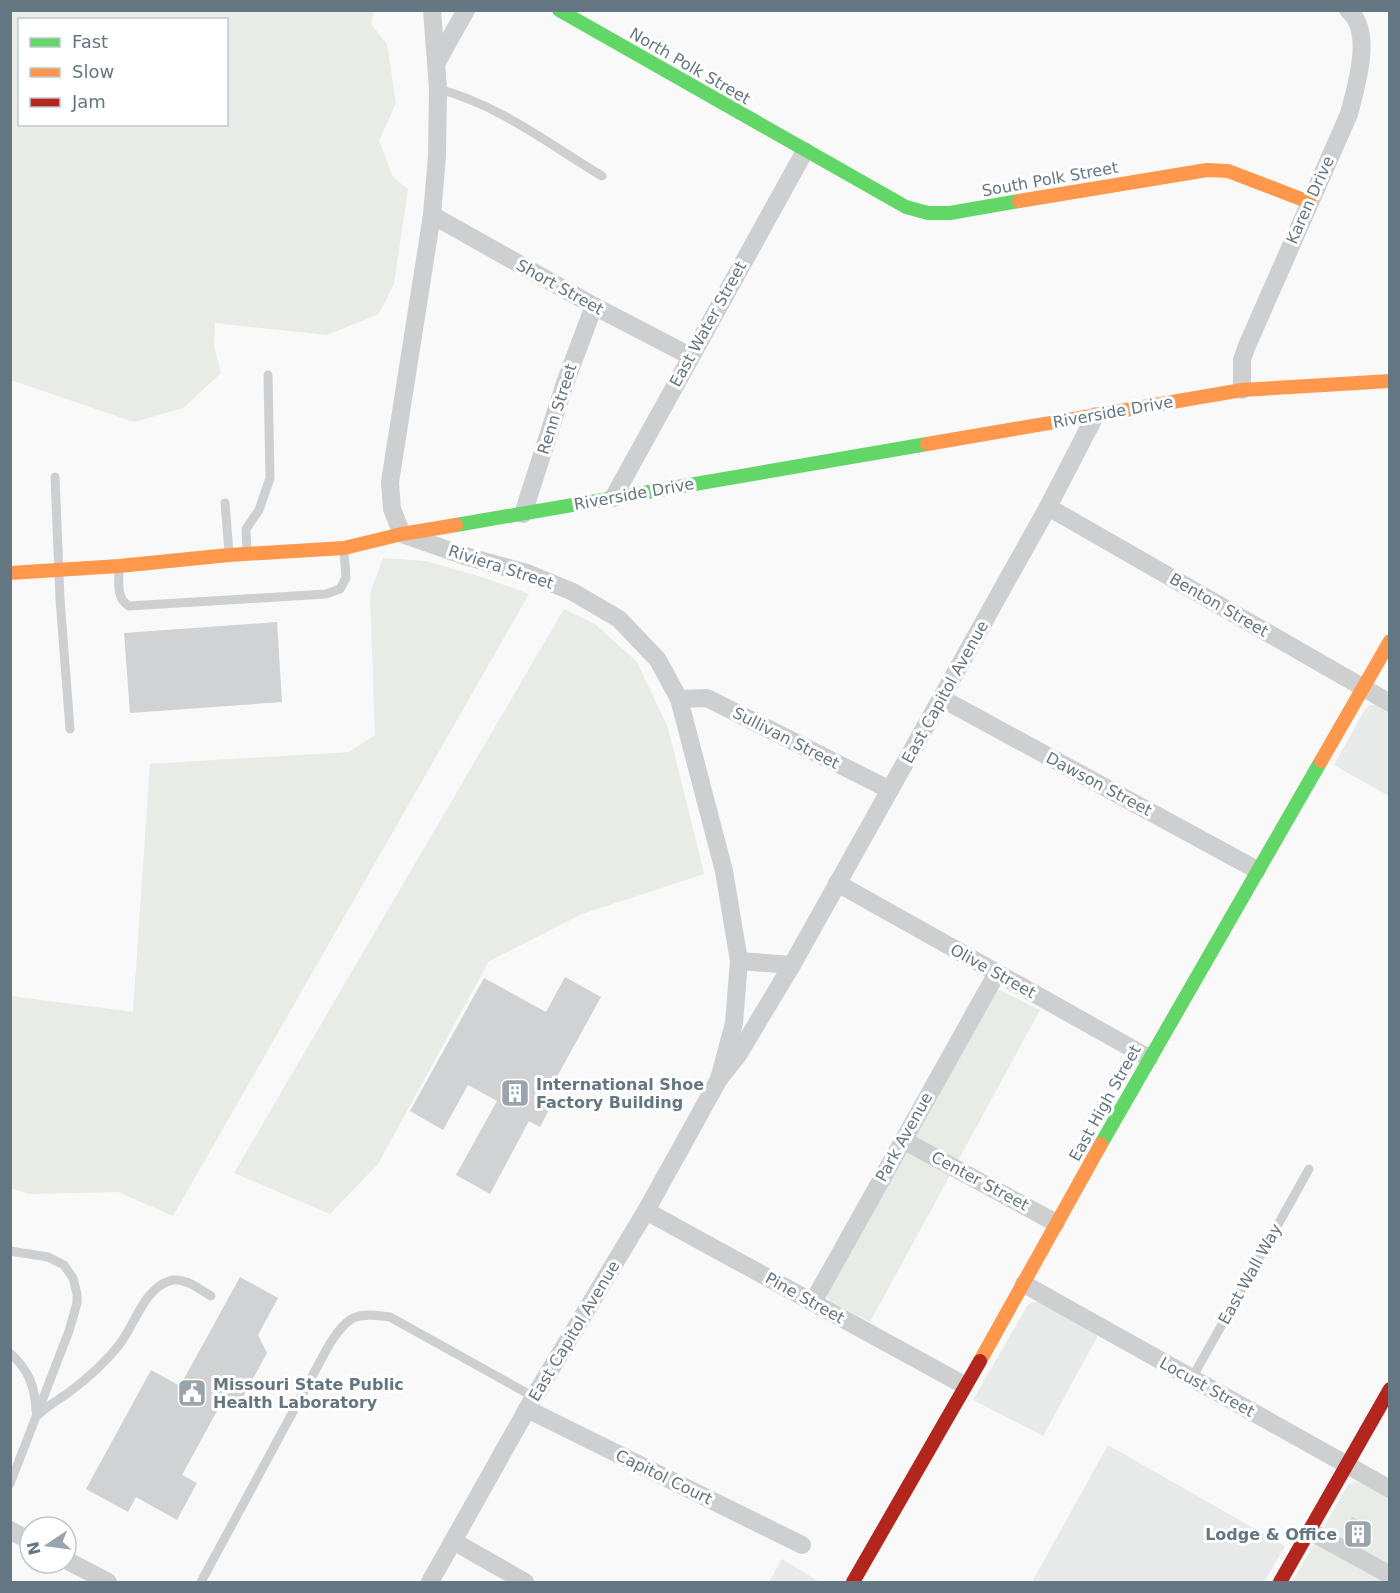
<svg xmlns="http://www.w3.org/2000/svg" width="1400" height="1593" viewBox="0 0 1400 1593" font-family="'DejaVu Sans',sans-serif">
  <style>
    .built { fill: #e8e9e9 }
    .green { fill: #e8ebe6; fill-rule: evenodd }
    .building { fill: #d0d2d3 }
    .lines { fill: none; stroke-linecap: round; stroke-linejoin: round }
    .lane { stroke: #cecfd0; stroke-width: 9 }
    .street { stroke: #cecfd0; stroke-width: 18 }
    .fast { stroke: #63d668; stroke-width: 14 }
    .slow { stroke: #ff974d; stroke-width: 14 }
    .jam { stroke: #b3261e; stroke-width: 14 }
    .labels { text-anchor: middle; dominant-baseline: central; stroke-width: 6; stroke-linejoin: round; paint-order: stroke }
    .street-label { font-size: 16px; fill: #657683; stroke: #fff }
    .poi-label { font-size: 16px; font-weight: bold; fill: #657683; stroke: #fff; text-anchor: start }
  </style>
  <rect width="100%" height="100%" fill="#f9f9f9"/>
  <!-- built -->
  <g class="built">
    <path d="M1370,705H1376L1389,713V796L1334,765L1365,709Z"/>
    <path d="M1032,1302H1039L1100,1332L1043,1436L973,1400L1027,1306Z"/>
    <path d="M1108,1445L1285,1546L1264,1582H1032Z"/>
    <path d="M782,1559L820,1582H769Z"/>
  </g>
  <!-- green -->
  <g class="green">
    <path d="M11,10L374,11L371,24L387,44L396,103L379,141L393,177L408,189L394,284L379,314L327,335L215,323L214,347L221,373L183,408L134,422L11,380ZM20,20H226V124H20Z"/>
    <path d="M383,558L426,561L485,578L529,594L173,1216L118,1192L29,1194L11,1188V996L133,1012L150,764L349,752L375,735L370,593Z"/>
    <path d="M564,609L595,624L637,662L668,728L704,874L582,914L489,961L378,1164L330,1214L234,1173Z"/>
    <path d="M998,990L1002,991L1040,1010L870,1322L830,1301L826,1295Z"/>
    <path d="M1355,1481L1365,1484L1389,1497V1582H1292L1348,1485Z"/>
  </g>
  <!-- building -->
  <g class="building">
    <path d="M277,622L282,702L130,713L124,633Z"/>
    <path d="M565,977L601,997L543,1102L551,1106L540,1127L529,1121L490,1194L456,1175L497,1101L468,1085L443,1130L410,1111L484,978L546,1012Z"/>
    <path d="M240,1277L278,1298L258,1335L267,1353L237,1408L223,1400L182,1475L197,1483L177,1520L136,1497L128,1512L86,1489L151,1370L180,1386Z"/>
    <path d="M1352,1517L1373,1527L1363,1547L1348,1539L1350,1536L1345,1532Z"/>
  </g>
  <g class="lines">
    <!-- lane -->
    <g class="lane">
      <path d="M438,89C498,104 550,145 602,176"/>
      <path d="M55,477L60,599L70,729"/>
      <path d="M225,503L229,552"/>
      <path d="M247,551L246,529L259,510L270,478L268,375"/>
      <path d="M119,568C119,582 116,599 129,606L326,594L340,589L346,578L344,550"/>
      <path d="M10,1251L48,1257L64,1265L73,1278L77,1294V1303L69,1331L10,1484"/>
      <path d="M10,1353C29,1370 35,1387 36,1411"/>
      <path d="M1192,1378L1309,1169"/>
      <path d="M38,1415C47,1406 58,1400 68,1393C87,1379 104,1364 119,1345C135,1325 143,1290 169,1281C184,1276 199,1289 211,1296"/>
      <path d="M201,1582L329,1345C348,1315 356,1312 390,1317L534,1397"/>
    </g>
    <!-- street -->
    <g class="street">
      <path d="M432,10L438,89L437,156L432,215L390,482L392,509L402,534L465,556L527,573L573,592L619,619L658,660L679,699L724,871L739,961L734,1023L719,1079"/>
      <path d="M437,62L466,10"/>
      <path d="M432,215L594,306L690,356"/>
      <path d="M1242,390V360L1246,348L1349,114C1356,86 1374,31 1348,10"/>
      <path d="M613,498L805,151"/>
      <path d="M1048,507L1390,703"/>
      <path d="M523,514L565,383L594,306"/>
      <path d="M941,698L1257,870"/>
      <path d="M679,699L707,698L890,790"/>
      <path d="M837,883L1149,1058"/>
      <path d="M739,961L792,965L1048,507L1095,416"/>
      <path d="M903,1140L1056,1223"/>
      <path d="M646,1211L964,1385"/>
      <path d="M1024,1284L1390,1489"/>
      <path d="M813,1302L997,973"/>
      <path d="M527,1409L802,1545"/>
      <path d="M10,1530L30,1541"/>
      <path d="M1310,1531L1390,1575"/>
      <path d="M453,1541L525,1582"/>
      <path d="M66,1560L108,1582"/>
      <path d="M430,1582L534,1397L646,1211L719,1079L738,1055L792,965"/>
    </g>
    <!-- fast -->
    <g class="fast">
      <path d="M559,10L906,207L928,213H950L1019,201"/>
      <path d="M456,525L927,444"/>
      <path d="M1101,1144L1321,761"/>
    </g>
    <!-- slow -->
    <g class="slow">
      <path d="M1019,201L1207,170L1228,171L1309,202"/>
      <path d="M927,444L1242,390L1390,381"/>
      <path d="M10,573L119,566L229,555L344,548L402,534L456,525"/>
      <path d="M1321,761L1390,641"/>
      <path d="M980,1361L1101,1144"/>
    </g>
    <!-- jam -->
    <g class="jam">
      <path d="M853,1582L980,1361"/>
      <path d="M1280,1582L1390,1389"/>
    </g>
  </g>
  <!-- icons -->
  <defs>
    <g id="building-square" transform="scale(1.5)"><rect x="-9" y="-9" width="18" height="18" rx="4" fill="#99a4ac" stroke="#fff"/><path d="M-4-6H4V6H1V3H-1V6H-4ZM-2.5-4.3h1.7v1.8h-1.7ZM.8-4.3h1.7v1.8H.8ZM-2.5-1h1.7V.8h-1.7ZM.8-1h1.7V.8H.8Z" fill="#fff"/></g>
    <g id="civic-square" transform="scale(1.5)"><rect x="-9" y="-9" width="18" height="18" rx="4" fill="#99a4ac" stroke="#fff"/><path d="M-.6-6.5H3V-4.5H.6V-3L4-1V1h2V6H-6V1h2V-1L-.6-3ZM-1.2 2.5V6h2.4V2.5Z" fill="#fff"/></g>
  </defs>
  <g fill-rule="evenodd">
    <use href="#building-square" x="515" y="1093"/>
    <use href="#civic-square" x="192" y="1393"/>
    <use href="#building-square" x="1358" y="1534"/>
  </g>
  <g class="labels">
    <!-- street labels -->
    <g class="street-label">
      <text transform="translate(690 66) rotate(30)">North Polk Street</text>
      <text transform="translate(1050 179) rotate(-10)">South Polk Street</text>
      <text transform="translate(1310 200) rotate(-66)">Karen Drive</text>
      <text transform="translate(560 287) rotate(29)">Short Street</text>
      <text transform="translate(708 324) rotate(-61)">East Water Street</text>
      <text transform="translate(557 409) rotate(-72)">Renn Street</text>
      <text transform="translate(1113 412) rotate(-10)">Riverside Drive</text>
      <text transform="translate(634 494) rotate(-10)">Riverside Drive</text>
      <text transform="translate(501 567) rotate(18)">Riviera Street</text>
      <text transform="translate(1219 605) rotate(30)">Benton Street</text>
      <text transform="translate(945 692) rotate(-61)">East Capitol Avenue</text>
      <text transform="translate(786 738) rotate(27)">Sullivan Street</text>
      <text transform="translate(1099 784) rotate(28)">Dawson Street</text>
      <text transform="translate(993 971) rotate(29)">Olive Street</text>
      <text transform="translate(1105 1103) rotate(-61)">East High Street</text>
      <text transform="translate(904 1137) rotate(-61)">Park Avenue</text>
      <text transform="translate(980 1181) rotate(28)">Center Street</text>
      <text transform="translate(1250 1274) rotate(-61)">East Wall Way</text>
      <text transform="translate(805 1298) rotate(29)">Pine Street</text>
      <text transform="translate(574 1331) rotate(-59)">East Capitol Avenue</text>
      <text transform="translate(1207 1387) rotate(29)">Locust Street</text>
      <text transform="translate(664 1477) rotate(26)">Capitol Court</text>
    </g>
    <!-- poi labels -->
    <g class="poi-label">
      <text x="536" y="1084">International Shoe<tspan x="536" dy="18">Factory Building</tspan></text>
      <text x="213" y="1384">Missouri State Public<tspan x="213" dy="18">Health Laboratory</tspan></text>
      <text x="1337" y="1534" text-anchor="end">Lodge &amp; Office</text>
    </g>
  </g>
  <!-- border -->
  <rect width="1400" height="1593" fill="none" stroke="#657683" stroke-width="24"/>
  <!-- legend -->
  <rect x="18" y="18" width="210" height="108" fill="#ffffff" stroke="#c1c8cd" stroke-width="1.5"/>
  <rect x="30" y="38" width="30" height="9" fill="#63d668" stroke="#c1c8cd" stroke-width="1.5"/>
  <text x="72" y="48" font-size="18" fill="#657683">Fast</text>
  <rect x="30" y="68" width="30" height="9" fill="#ff974d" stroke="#c1c8cd" stroke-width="1.5"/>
  <text x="72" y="78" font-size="18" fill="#657683">Slow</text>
  <rect x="30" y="98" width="30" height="9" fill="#b3261e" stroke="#c1c8cd" stroke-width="1.5"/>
  <text x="72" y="108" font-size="18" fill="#657683">Jam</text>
  <!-- north arrow -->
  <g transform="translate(48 1545) rotate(257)"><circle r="28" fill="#ffffff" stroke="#c1c8cd" stroke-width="1.5"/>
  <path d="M0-4.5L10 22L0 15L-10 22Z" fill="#99a4ac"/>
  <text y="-9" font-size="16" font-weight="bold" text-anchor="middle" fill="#657683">N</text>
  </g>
</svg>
